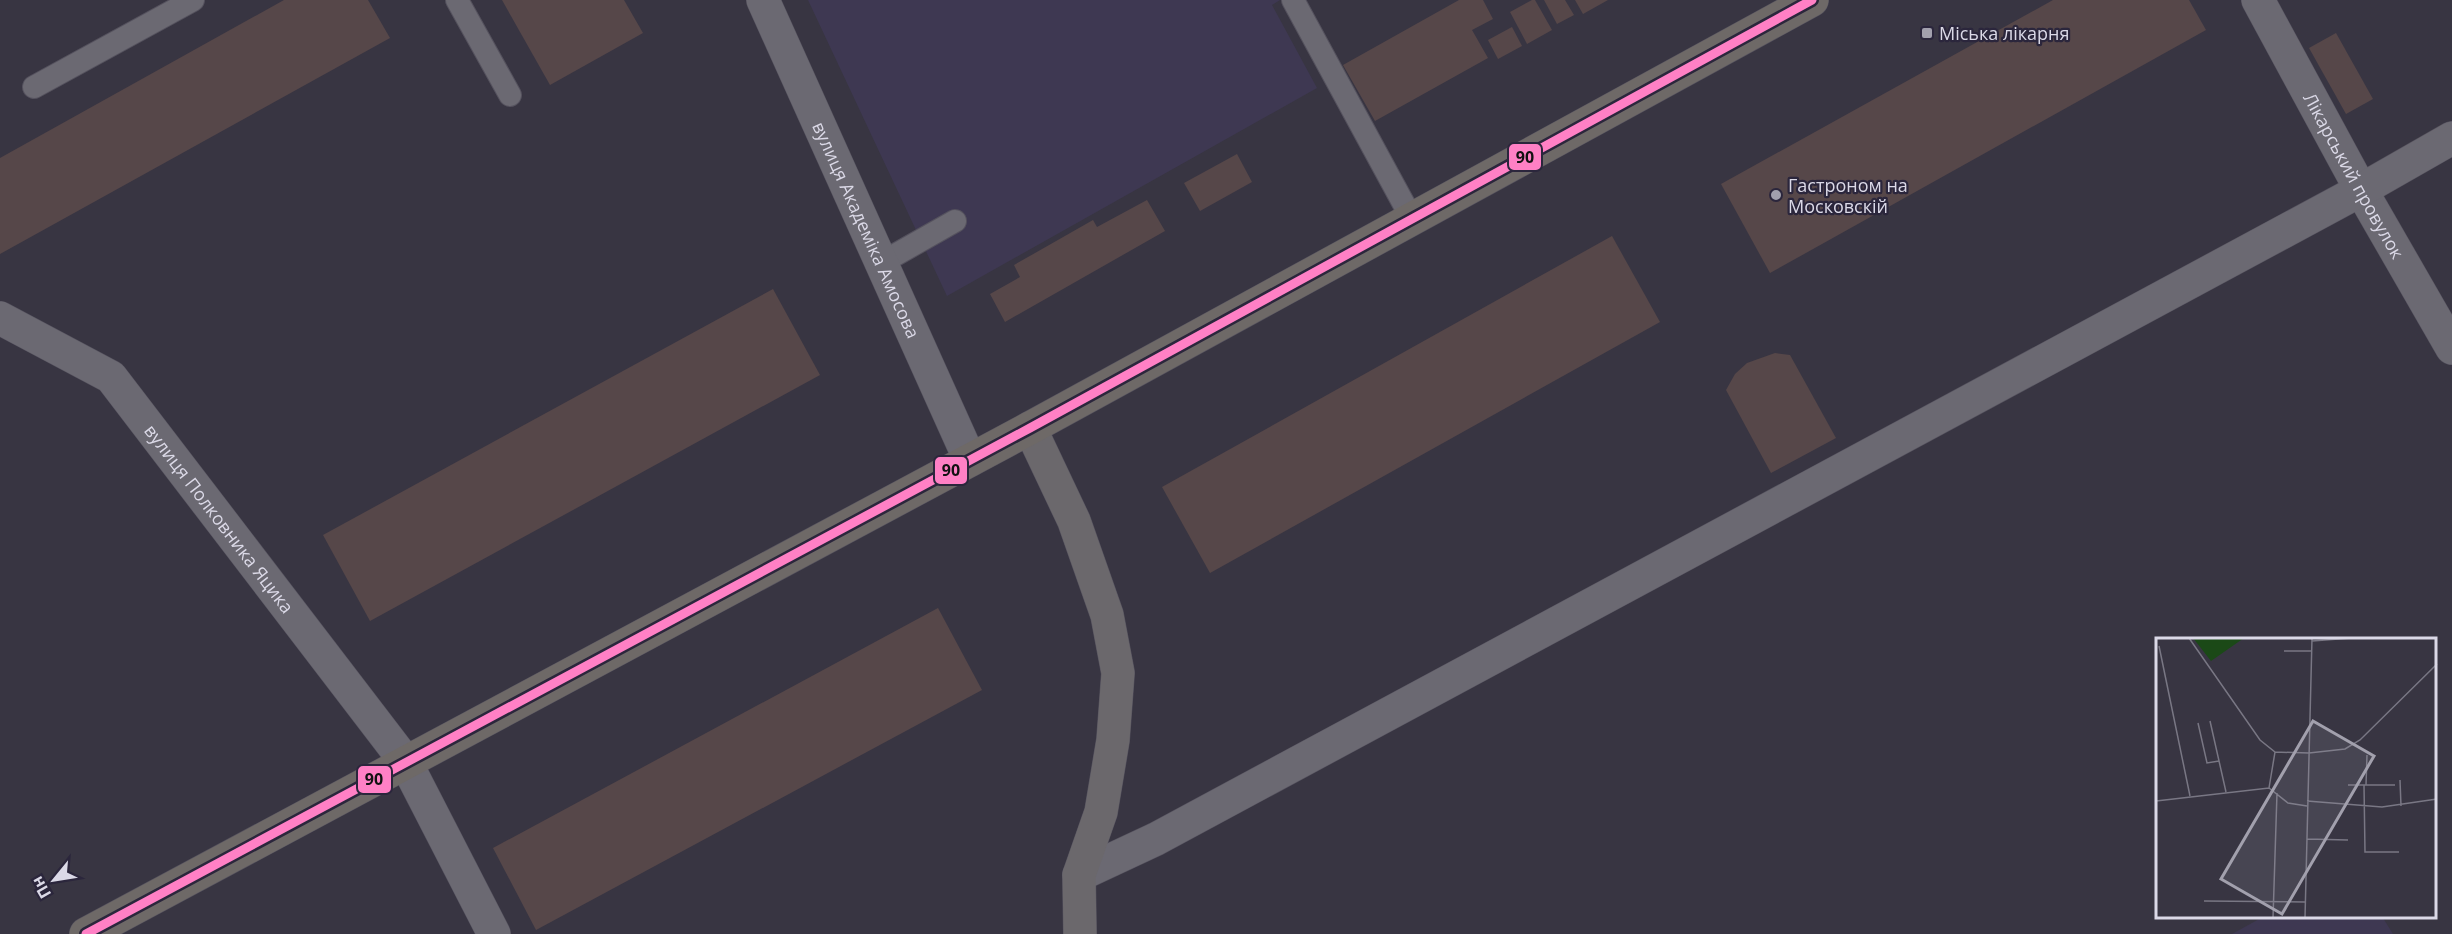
<svg xmlns="http://www.w3.org/2000/svg" width="2452" height="934" viewBox="0 0 2452 934" font-family="'Open Sans',sans-serif">
  <style>
    .built { fill: #3e3852 }
    .building { fill: #564749 }
    .lines { fill: none; stroke-linecap: round; stroke-linejoin: round }
    .lane-casing { stroke: #55525e; stroke-width: 24 }
    .street-casing { stroke: #55525e; stroke-width: 34 }
    .secondary-casing { stroke: #55525e; stroke-width: 34 }
    .primary-casing { stroke: #55525e; stroke-width: 34 }
    .lane { stroke: #6b6972; stroke-width: 22 }
    .street { stroke: #6b6972; stroke-width: 33 }
    .secondary { stroke: #6b686c; stroke-width: 33 }
    .primary { stroke: #6e6967; stroke-width: 33 }
    .bus-1-casing { stroke: #2b263c; stroke-width: 14 }
    .bus-1 { stroke: #ff80c5; stroke-width: 9 }
    .poi-dot { fill: #a2a0ad; stroke: #2b263c; stroke-width: 2 }
    .labels { text-anchor: middle; dominant-baseline: central; stroke-width: 4.5; stroke-linejoin: round; paint-order: stroke }
    .poi-label { font-size: 18px; fill: #dbd9e7; stroke: #2b263c; text-anchor: start }
    .street-label { font-size: 18px; fill: #dbd9e7; stroke: #2b263c }
    .inset-road { fill: none; stroke: #797784; stroke-width: 1.5 }
    .view { fill: #a2a0ad; fill-opacity: 0.15; stroke: #a2a0ad; stroke-width: 3 }
    .inset-edge { fill: none; stroke: #dbd9e7; stroke-width: 3 }
    .line-badge { stroke: #2b263c; stroke-width: 2 }
    .pale-badge-label { font-size: 16px; text-anchor: middle; font-weight: bold; fill: #111 }
  </style>
  <rect width="100%" height="100%" fill="#383542"/>
  <!-- built -->
  <g class="built">
    <path d="M808,0H1280L1272,5L1317,88L947,296Z"/>
    <path d="M2261,918H2383L2393,934H2232Z"/>
  </g>
  <!-- building -->
  <g class="building">
    <path d="M284,0H368L390,38L0,254V158Z"/>
    <path d="M502,0H624L643,33L550,85Z"/>
    <path d="M1459,0H1483L1493,19L1472,30L1488,58L1375,121L1343,65Z"/>
    <path d="M1532,0H1535L1552,30L1527,44L1510,12Z"/>
    <path d="M1544,0H1565L1574,15L1557,24Z"/>
    <path d="M1575,0H1608L1583,14Z"/>
    <path d="M2053,0H2189L2206,30L1770,273L1721,184Z"/>
    <path d="M1512,27L1522,46L1498,59L1488,40Z"/>
    <path d="M2336,33L2373,99L2346,114L2309,48Z"/>
    <path d="M1237,154L1252,182L1200,211L1184,183Z"/>
    <path d="M1147,200L1165,231L1005,322L990,294L1020,277L1014,265L1093,220L1097,227Z"/>
    <path d="M1612,236L1660,322L1210,573L1162,487Z"/>
    <path d="M773,289L820,375L370,621L323,535Z"/>
    <path d="M1775,353L1790,355L1836,438L1771,473L1726,390L1735,374L1747,363Z"/>
    <path d="M938,608L982,690L536,930L493,848Z"/>
  </g>
  <g class="lines">
    <!-- lane casing -->
    <g class="lane-casing">
      <g id="lane">
        <path d="M457,0L510,95"/>
        <path d="M1293,0L1412,219"/>
        <path d="M34,87L193,0"/>
        <path d="M881,263L955,221"/>
      </g>
    </g>
    <!-- street casing -->
    <g class="street-casing">
      <g id="street">
        <path id="s1" d="M763,0L970,460"/>
        <path id="s2" d="M2258,0L2361,190L2452,348"/>
        <path id="s3" d="M0,318L111,377L405,761L494,934"/>
        <path d="M1079,875L1156,839L2361,190L2452,138"/>
      </g>
    </g>
    <!-- secondary casing -->
    <g class="secondary-casing">
      <path id="secondary" d="M1030,428L1074,521L1107,615L1118,673L1113,740L1101,812L1079,875L1080,934"/>
    </g>
    <!-- primary casing -->
    <g class="primary-casing">
      <path id="primary" d="M86,934L1030,428L1812,0"/>
    </g>
    <!-- lane -->
    <use href="#lane" class="lane"/>
    <!-- street -->
    <use href="#street" class="street"/>
    <!-- secondary -->
    <use href="#secondary" class="secondary"/>
    <!-- primary -->
    <use href="#primary" class="primary"/>
    <!-- bus-1 casing -->
    <g class="bus-1-casing">
      <path id="bus-1" d="M86,934L1030,428L1812,0"/>
    </g>
    <!-- bus-1 -->
    <use href="#bus-1" class="bus-1"/>
  </g>
  <!-- markers -->
  <g class="poi-dot">
    <rect x="1921" y="27" width="12" height="12" rx="3"/>
    <circle cx="1776" cy="195" r="6"/>
  </g>
  <g class="labels">
    <!-- poi labels -->
    <g class="poi-label">
      <text x="1939" y="33">Міська лікарня</text>
      <text x="1788" y="185">Гастроном на<tspan x="1788" dy="21">Московскій</tspan></text>
    </g>
    <!-- street labels -->
    <g class="street-label">
      <text stroke="none"><textPath href="#s2" startOffset="200">Лікарський провулок</textPath></text>
      <text stroke="none"><textPath href="#s1" startOffset="252">вулиця Академіка Амосова</textPath></text>
      <text stroke="none"><textPath href="#s3" startOffset="304">вулиця Полковника Яцика</textPath></text>
    </g>
  </g>
  <!-- overview -->
  <g transform="translate(2156 638)">
    <rect width="280" height="280" fill="#383542"/>
    <path d="M37,0H88L55,23Z" fill="#1b4917"/>
    <path class="inset-road" d="M33,0L104,102L119,114L153,115L189,111L204,102L281,26M156,3L196,0M3,8L34,158M128,13H156M54,83L70,154M42,85L51,125L63,123M244,142L245,168M192,147H239M208,147L209,214H243M210,147L211,117M113,150L119,114M0,163L113,150L132,165L151,168M151,163L226,169L281,161M151,201L192,202M48,263L149,264M117,280L121,155M149,280L156,0"/>
    <path class="view" d="M157,83L218,118L126,276L65,241Z"/>
    <rect width="280" height="280" class="inset-edge"/>
  </g>
  <g class="line-badge">
    <rect x="1508" y="143" width="34" height="28" rx="6" fill="#ff80c5"/>
    <rect x="934" y="456" width="34" height="29" rx="6" fill="#ff80c5"/>
    <rect x="357" y="765" width="35" height="29" rx="6" fill="#ff80c5"/>
  </g>
  <g class="pale-badge-label">
    <text x="1525" y="163">90</text>
    <text x="951" y="476">90</text>
    <text x="374" y="785">90</text>
  </g>
  <!-- north arrow -->
  <g transform="translate(54 880) rotate(240)" stroke="#2b263c" stroke-width="4.5" paint-order="stroke">
  <path d="M0-4.5L10 22L0 15L-10 22Z" fill="#dbd9e7"/>
  <text y="-9" font-size="16" font-weight="bold" text-anchor="middle" fill="#dbd9e7">Пн</text>
  </g>
</svg>
